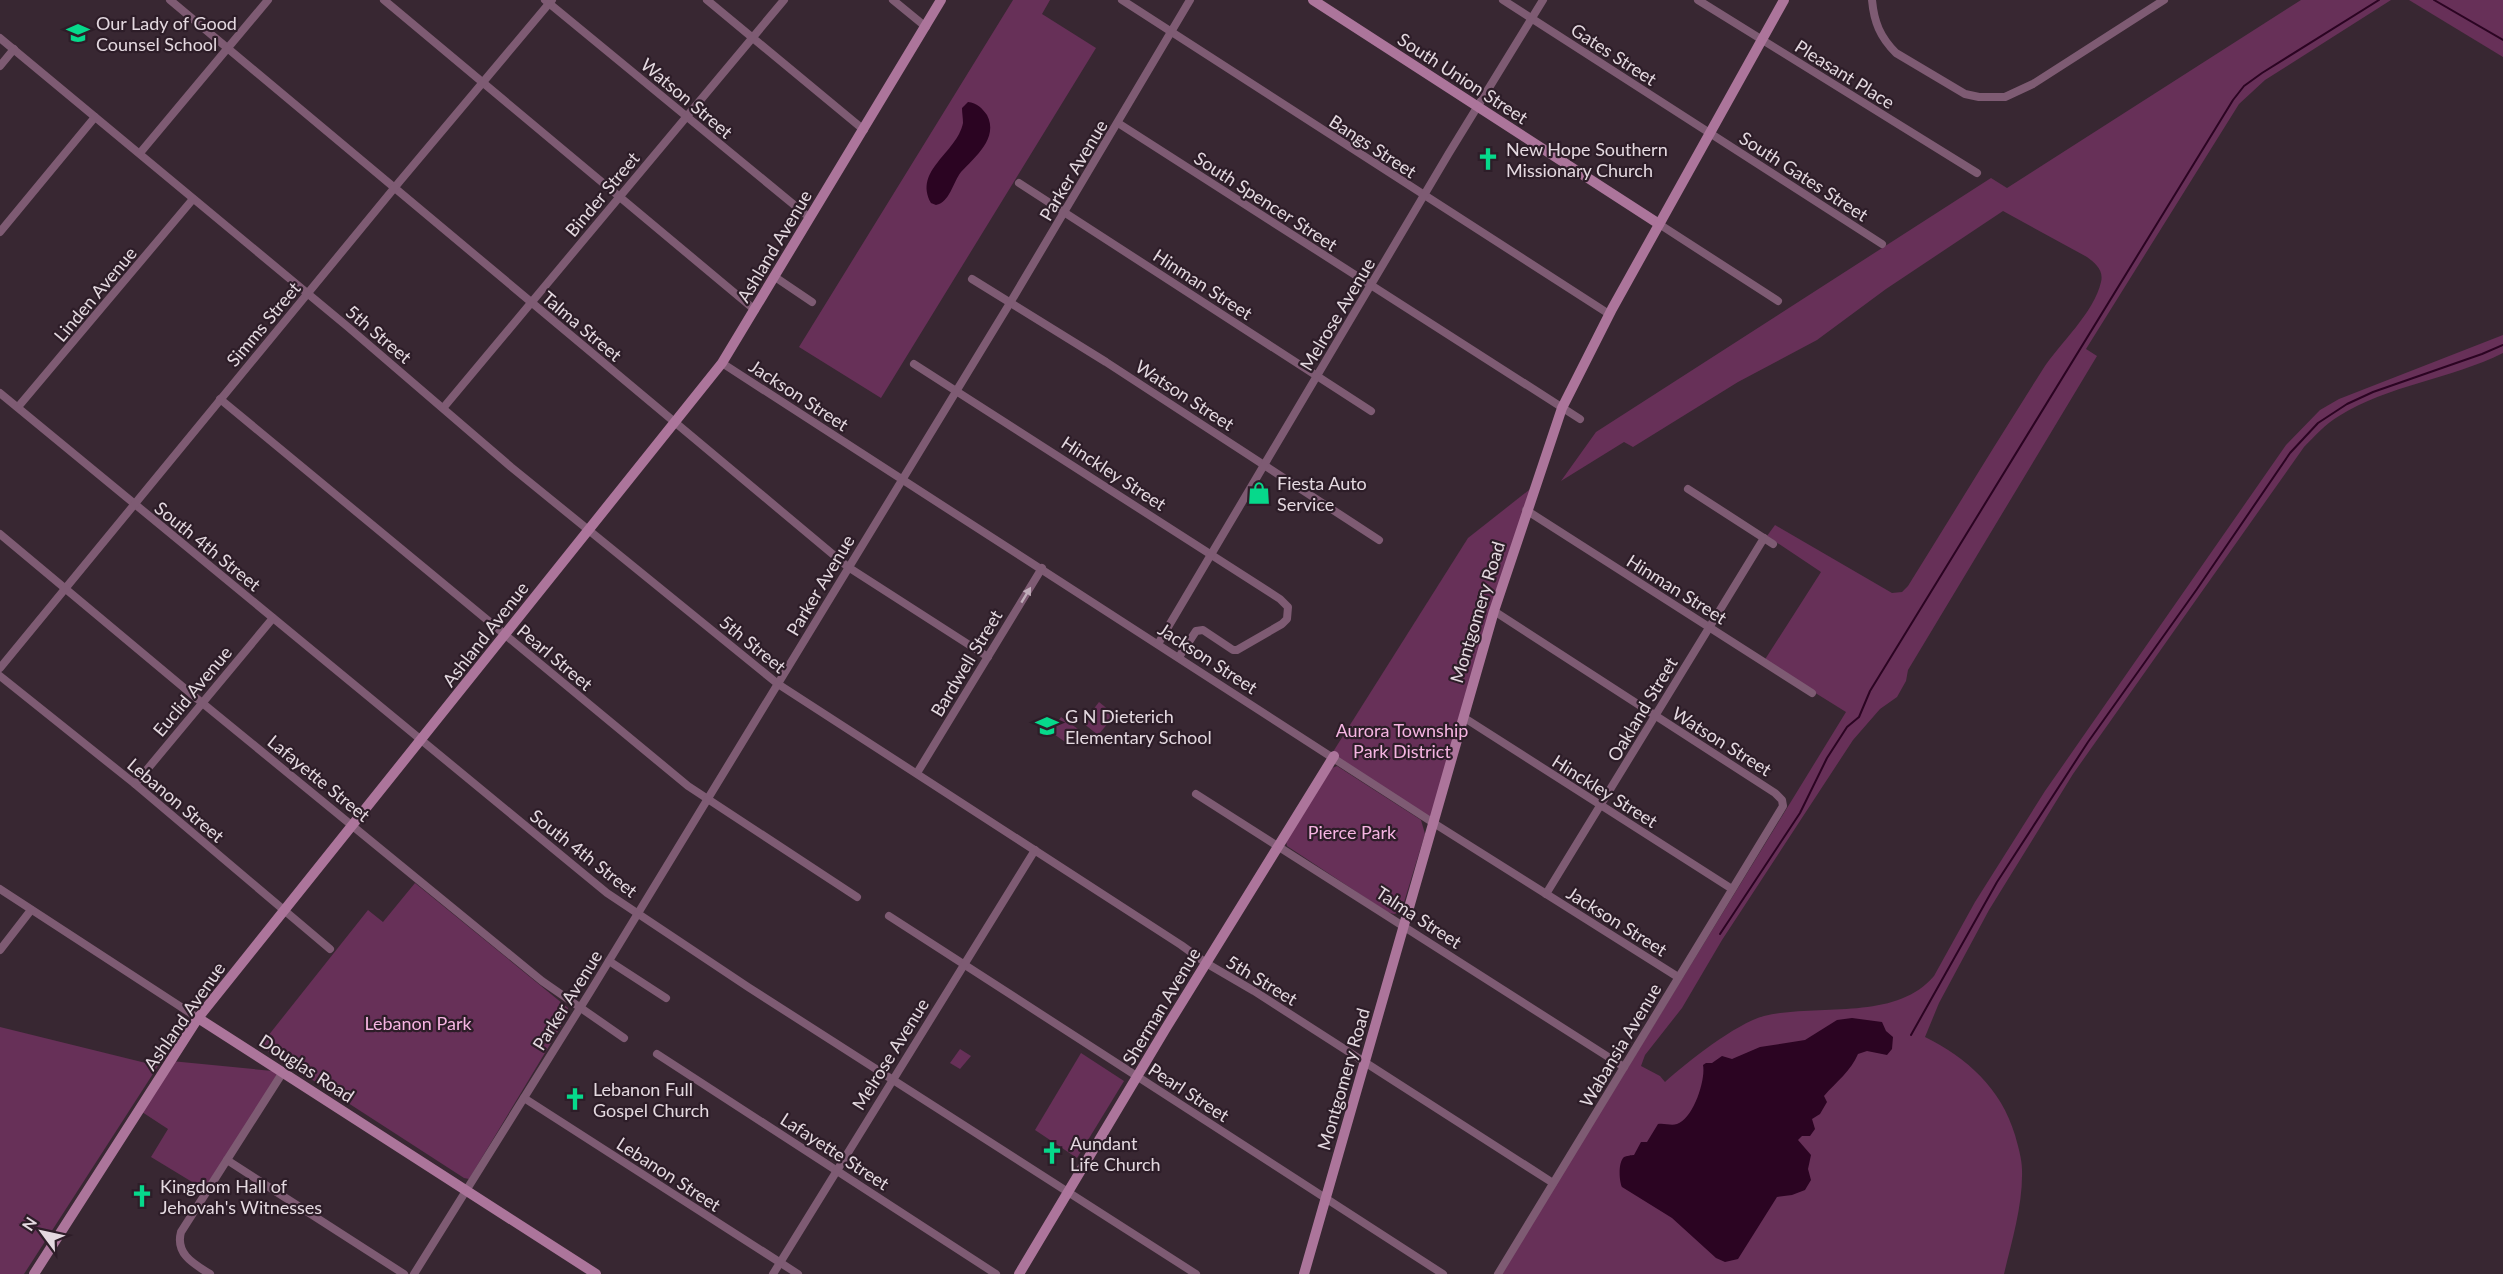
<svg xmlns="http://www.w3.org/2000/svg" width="2503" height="1274" viewBox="0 0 2503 1274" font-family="Lato,sans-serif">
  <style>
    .green { fill: #673058 }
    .water { fill: #2b0422 }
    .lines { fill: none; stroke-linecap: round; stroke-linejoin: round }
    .stream { stroke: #2b0422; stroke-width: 2 }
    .street { stroke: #7e5b73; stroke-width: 8 }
    .secondary { stroke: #ac759b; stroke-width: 10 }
    .oneway { fill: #c0adba }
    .labels { text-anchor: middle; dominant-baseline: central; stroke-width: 4.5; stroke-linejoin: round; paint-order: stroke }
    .poi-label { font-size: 18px; fill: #e4d9e0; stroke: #2d1d28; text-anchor: start }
    .street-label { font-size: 18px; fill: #e4d9e0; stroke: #2d1d28 }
    .park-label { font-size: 18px; fill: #f6b5e2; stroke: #2d1d28 }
  </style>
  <rect width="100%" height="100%" fill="#382732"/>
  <!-- green -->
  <g class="green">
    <path d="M1013,0H1050L1042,14L1096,48L881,398L799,347Z"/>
    <path d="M2301,0H2391L2265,80L2239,104L2086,349L2097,356L1908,670L1906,681L1897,697L1880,709L1853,740L1722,940L1682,1008L1645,1055L1641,1066L1660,1076L1665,1082C1687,1062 1735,1024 1764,1016C1818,1003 1895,1022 1934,976L1975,902L2045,791L2286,445L2320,410L2339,399L2503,335V353C2451,379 2388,385 2339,416C2325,424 2315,436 2304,447L2073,774L1989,910L1939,1003L1925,1037C1967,1058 2001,1088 2015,1135C2018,1146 2022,1159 2022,1170C2023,1205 2012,1240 2004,1274H1501L1846,712L1764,661L1821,572L1767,536L1775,525L1892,593L1902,592L1908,586C1953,514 1997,441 2043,369C2060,343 2094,313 2101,282C2104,270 2095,263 2087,257L2003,211L1886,289L1817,340L1738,382L1633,447L1624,442L1561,481L1596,432L1991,178L2007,188Z"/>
    <path d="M2409,0H2503V57Z"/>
    <path d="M1534,486L1432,822L1331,755L1468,538Z"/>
    <path d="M1099,702L1115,715L1098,735L1083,723Z"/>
    <path d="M1061,717L1078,729L1068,744L1051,732Z"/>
    <path d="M1337,766L1421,820L1425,834L1401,912L1394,914L1387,912L1287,846L1286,841L1332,768Z"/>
    <path d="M415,883L568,1008L566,1018L469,1179L464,1178L260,1046L368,910L383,922Z"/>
    <path d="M0,1027L158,1066L24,1274H0Z"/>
    <path d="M960,1049L971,1056L960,1069L950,1063Z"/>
    <path d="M1081,1053L1124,1081L1077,1158L1035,1130Z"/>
    <path d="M171,1061L283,1072L207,1191L151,1157L168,1129L139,1110Z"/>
  </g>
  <!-- water -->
  <g class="water">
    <path d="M968,102C977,103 982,108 987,115C999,138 975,157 961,172C953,182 950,202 936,205L931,203C913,170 957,153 963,123C963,118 962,113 962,108Z"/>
    <path d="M1852,1018L1882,1022L1886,1031L1893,1037L1892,1049L1887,1055L1867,1051L1858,1054C1851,1071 1836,1082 1824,1096L1827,1102L1820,1114L1812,1119L1815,1129L1810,1136H1802L1798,1140L1811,1155L1808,1169L1811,1180L1805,1190L1792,1195L1777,1197L1738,1259L1725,1262L1716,1258L1672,1218L1622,1187C1619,1181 1618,1162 1624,1157C1626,1156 1632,1155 1634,1155L1641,1142H1647L1658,1124C1665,1123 1671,1126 1677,1124C1693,1119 1706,1080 1703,1065L1706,1063H1712L1722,1056L1732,1059L1760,1047L1805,1040L1837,1020Z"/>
  </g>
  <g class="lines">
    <!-- stream -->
    <g class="stream">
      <path d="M2434,0L2503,40"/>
      <path d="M1720,934L1800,813L1827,758L1847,727L1859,717L1870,691L2233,100L2244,86L2262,73L2379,0"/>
      <path d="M1911,1035L1997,882L2088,742L2197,589L2290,453L2318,423L2347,404L2373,392L2482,354L2503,345"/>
    </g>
    <!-- street -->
    <g class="street">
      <path d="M170,0L848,567L988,657"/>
      <path d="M384,0L755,310"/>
      <path d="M545,0L810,218"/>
      <path d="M707,0L864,130"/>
      <path d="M893,0L926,27"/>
      <path d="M1122,0L1609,314"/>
      <path d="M1503,0L1882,244"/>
      <path d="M1698,0L1977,173"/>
      <path d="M1872,0C1874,22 1880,37 1896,53L1965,94L1979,97H2005L2033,84L2164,0"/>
      <path d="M0,38L348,327L511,467L778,684L1181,945L1206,963L1254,991L1553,1183"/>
      <path d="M0,66L14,49"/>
      <path d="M1118,123L1580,419"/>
      <path d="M140,153L268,0"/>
      <path d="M1019,183L1371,411"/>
      <path d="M1659,224L1778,301"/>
      <path d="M0,232L95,117"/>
      <path d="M775,277L812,302"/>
      <path d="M972,279L1106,362L1379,540"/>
      <path d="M722,363L1432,822L1678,977"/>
      <path d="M914,364L1280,599L1288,607L1287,619L1282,624L1237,650H1233L1203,630L1196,631L1179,657"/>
      <path d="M0,393L607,893L748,987L1196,1274"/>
      <path d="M220,399L688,786L857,897"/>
      <path d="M18,407L193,199"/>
      <path d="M444,407L784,0"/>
      <path d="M1688,489L1773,544"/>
      <path d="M1526,510L1812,693"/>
      <path d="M0,534L195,697L542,981L624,1038"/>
      <path d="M1494,611L1775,793L1782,800L1783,806L1498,1274"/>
      <path d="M1158,644L1449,153L1543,0"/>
      <path d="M0,668L400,181L552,0"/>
      <path d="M0,676L135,784L330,949"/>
      <path d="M1463,717L1732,889"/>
      <path d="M917,773L1042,568"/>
      <path d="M135,784L273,618"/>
      <path d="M1196,794L1624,1067"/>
      <path d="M0,889L198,1018"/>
      <path d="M1546,894L1764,538"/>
      <path d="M889,916L1443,1274"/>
      <path d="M0,950L31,910"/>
      <path d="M609,961L666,998"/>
      <path d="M657,1054L996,1274"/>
      <path d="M524,1098L798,1274"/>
      <path d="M227,1160L404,1274"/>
      <path d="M210,1274C194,1264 175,1254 181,1232L283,1072"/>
      <path d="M414,1274L590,992L1010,303L1190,0"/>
      <path d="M773,1274L1035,850"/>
    </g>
    <!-- secondary -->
    <g class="secondary">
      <path d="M1313,0L1659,224"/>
      <path d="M198,1018L596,1274"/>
      <path d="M34,1274L198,1018L722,363L941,0"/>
      <path d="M1019,1274L1166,1028L1334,756"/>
      <path d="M1304,1274L1494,611L1562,408L1612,309L1784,0"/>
    </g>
  </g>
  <!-- one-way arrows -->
  <defs><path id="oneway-solid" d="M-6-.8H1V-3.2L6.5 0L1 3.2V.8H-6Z" transform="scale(1.5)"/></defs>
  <use class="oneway" href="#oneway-solid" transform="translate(1026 595) rotate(-59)"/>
  <!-- icons -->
  <defs>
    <g id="school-bare" transform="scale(1.8)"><path d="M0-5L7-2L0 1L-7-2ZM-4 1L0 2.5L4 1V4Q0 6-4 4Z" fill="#06d98b" stroke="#2d1d28" stroke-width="2.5" paint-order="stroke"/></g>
    <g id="church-bare" transform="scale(1.8)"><path d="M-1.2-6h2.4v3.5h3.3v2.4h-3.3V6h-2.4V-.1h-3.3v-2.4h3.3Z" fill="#06d98b" stroke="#2d1d28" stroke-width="2.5" paint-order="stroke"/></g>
    <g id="shop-bare" transform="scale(1.8)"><path d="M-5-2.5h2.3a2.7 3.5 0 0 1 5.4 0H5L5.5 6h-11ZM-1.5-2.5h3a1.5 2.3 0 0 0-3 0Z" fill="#06d98b" stroke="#2d1d28" stroke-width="2.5" paint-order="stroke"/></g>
  </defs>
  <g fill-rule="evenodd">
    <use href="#school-bare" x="78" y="33"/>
    <use href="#church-bare" x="1488" y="159"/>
    <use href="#shop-bare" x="1259" y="493"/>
    <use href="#school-bare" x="1047" y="726"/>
    <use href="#church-bare" x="575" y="1099"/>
    <use href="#church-bare" x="1052" y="1153"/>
    <use href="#church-bare" x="142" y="1196"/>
  </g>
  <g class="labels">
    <!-- poi labels -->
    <g class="poi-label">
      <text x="96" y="23">Our Lady of Good<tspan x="96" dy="21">Counsel School</tspan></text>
      <text x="1506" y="149">New Hope Southern<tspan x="1506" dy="21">Missionary Church</tspan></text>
      <text x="1277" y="483">Fiesta Auto<tspan x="1277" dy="21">Service</tspan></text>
      <text x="1065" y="716">G N Dieterich<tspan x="1065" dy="21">Elementary School</tspan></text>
      <text x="593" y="1089">Lebanon Full<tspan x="593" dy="21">Gospel Church</tspan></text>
      <text x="1070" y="1143">Aundant<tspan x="1070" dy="21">Life Church</tspan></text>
      <text x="160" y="1186">Kingdom Hall of<tspan x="160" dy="21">Jehovah's Witnesses</tspan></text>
    </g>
    <!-- street labels -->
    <g class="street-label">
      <text transform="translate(1614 54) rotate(33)">Gates Street</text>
      <text transform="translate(1845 74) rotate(32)">Pleasant Place</text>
      <text transform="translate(1463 78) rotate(33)">South Union Street</text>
      <text transform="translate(687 98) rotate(40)">Watson Street</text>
      <text transform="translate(1373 146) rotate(33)">Bangs Street</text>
      <text transform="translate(1073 170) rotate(-59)">Parker Avenue</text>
      <text transform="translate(1804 176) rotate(33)">South Gates Street</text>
      <text transform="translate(602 194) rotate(-50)">Binder Street</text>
      <text transform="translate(1266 201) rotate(33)">South Spencer Street</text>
      <text transform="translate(774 246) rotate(-59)">Ashland Avenue</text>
      <text transform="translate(1203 284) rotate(33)">Hinman Street</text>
      <text transform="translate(95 294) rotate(-50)">Linden Avenue</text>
      <text transform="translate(1337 314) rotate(-59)">Melrose Avenue</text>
      <text transform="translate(263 324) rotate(-50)">Simms Street</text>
      <text transform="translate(582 326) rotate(40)">Talma Street</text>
      <text transform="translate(379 334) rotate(40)">5th Street</text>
      <text transform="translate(799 395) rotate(33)">Jackson Street</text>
      <text transform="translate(1185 395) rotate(33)">Watson Street</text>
      <text transform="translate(1114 473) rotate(33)">Hinckley Street</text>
      <text transform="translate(208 546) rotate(39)">South 4th Street</text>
      <text transform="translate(820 585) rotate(-59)">Parker Avenue</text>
      <text transform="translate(1677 589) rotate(32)">Hinman Street</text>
      <text transform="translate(1477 612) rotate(-73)">Montgomery Road</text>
      <text transform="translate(485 634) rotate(-52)">Ashland Avenue</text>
      <text transform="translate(753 644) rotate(39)">5th Street</text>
      <text transform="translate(555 657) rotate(40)">Pearl Street</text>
      <text transform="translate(1208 658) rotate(33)">Jackson Street</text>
      <text transform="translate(966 663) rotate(-59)">Bardwell Street</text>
      <text transform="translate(192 691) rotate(-50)">Euclid Avenue</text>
      <text transform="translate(1642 709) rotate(-59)">Oakland Street</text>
      <text transform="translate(1722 741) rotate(32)">Watson Street</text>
      <text transform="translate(319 778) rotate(39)">Lafayette Street</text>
      <text transform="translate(1605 791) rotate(32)">Hinckley Street</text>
      <text transform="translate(176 800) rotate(40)">Lebanon Street</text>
      <text transform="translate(584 853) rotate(38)">South 4th Street</text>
      <text transform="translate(1419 917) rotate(33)">Talma Street</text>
      <text transform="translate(1617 921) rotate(32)">Jackson Street</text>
      <text transform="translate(1262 980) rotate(31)">5th Street</text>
      <text transform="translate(567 1000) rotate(-58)">Parker Avenue</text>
      <text transform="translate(1161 1006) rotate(-59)">Sherman Avenue</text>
      <text transform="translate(184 1016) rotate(-55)">Ashland Avenue</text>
      <text transform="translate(1620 1045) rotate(-59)">Wabansia Avenue</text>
      <text transform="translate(890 1054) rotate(-58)">Melrose Avenue</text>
      <text transform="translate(307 1068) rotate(33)">Douglas Road</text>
      <text transform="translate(1343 1079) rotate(-74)">Montgomery Road</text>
      <text transform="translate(1189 1092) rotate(33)">Pearl Street</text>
      <text transform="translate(835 1151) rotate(33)">Lafayette Street</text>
      <text transform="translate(669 1174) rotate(33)">Lebanon Street</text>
    </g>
    <!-- park labels -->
    <g class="park-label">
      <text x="1402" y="730">Aurora Township<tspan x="1402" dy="21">Park District</tspan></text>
      <text x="1352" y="832">Pierce Park</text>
      <text x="418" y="1023">Lebanon Park</text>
    </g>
  </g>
  <!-- north arrow -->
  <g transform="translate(42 1232) rotate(303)" stroke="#2d1d28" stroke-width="4.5" paint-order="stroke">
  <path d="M0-4.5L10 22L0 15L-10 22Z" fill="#e4d9e0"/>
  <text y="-9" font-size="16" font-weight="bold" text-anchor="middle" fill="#e4d9e0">N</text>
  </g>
</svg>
